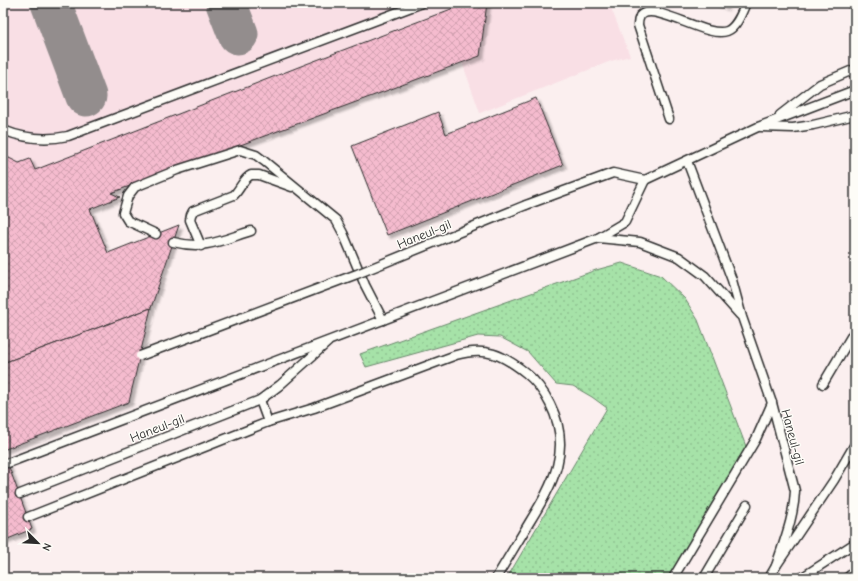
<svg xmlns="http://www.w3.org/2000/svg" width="858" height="581" viewBox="0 0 858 581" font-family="'Comic Neue',sans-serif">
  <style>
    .built { fill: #f9dfe5 }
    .green { fill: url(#green-dots); stroke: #68866a }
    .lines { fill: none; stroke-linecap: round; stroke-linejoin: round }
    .taxiway { stroke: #938d8d; stroke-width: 41 }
    .building { fill: url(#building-cross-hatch); stroke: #2b2b2b; filter: url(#shadow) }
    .service-casing { stroke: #2b2b2b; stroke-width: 11 }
    .service { stroke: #fdfcf7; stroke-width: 8 }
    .service-bridge-casing { stroke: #2b2b2b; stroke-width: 11; stroke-linecap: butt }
    .service-bridge { stroke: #fdfcf7; stroke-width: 8 }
    .labels { text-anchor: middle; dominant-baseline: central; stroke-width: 3; stroke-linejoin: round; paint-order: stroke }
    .street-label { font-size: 13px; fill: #2b2b2b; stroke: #fdfcf7 }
  </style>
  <defs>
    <pattern id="green-dots" width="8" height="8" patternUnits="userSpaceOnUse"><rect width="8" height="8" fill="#a6e2a8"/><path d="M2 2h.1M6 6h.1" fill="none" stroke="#8fc291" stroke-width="1.8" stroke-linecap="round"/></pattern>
    <pattern id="building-cross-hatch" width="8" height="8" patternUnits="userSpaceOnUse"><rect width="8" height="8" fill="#f5bbce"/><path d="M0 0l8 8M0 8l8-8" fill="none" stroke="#d2a1b1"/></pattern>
    <filter id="shadow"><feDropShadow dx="3.5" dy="3.5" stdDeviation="1" flood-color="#0004"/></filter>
  </defs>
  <rect width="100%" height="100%" fill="#fbefef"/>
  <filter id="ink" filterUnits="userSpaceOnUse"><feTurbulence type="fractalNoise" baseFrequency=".025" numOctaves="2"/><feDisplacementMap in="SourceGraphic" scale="8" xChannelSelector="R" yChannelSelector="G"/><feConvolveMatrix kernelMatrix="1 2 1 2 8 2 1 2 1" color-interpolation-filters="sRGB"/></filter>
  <g filter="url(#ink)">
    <!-- built -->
    <path class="built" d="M3,3H609L630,56L611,61L480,113L462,62L238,147L112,193L120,197L91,209L108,253L179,225L153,300L129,402L3,450Z"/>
    <!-- green -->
    <path class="green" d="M622,263L661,276L685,299L698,320L750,457L678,578H507L607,408L592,397L573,386L556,384L528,352L500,337L478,336L366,367L360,354L596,270Z"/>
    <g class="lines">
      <!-- taxiway -->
      <g class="taxiway">
        <path d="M51,3L86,96"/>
        <path d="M226,3L238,34"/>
      </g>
    </g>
    <!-- building -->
    <g class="building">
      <path d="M467,3H487L480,56L111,193L120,197L90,209L108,253L179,225L151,308L3,363V155L19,163L30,159L35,170L301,66Z"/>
      <path d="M716,3H727L725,7Z"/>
      <path d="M536,98L563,165L387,235L352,146L438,112L446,134Z"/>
      <path d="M151,308L129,402L3,450V363Z"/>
      <path d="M3,451L32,529L3,541Z"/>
    </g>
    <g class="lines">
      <!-- service casing -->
      <g class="service-casing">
        <g id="service">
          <path d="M851,3L855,5"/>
          <path d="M780,115L820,84L855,69"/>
          <path d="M669,119L638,25C638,22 639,18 640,16C653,0 707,39 727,31C737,27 742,12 746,3"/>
          <path d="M761,127L793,128L813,125L855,115"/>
          <path d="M3,130C25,139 45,141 68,136L422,3"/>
          <path d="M687,161L732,280L742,317L772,403L795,491C794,517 784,541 776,566"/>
          <path d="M645,180L758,127L855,90"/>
          <path d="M526,205L613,173L645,180"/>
          <path d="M156,234L128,221L123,213L128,196L135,187L177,170L240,150L256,155L264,161L336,220L343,233L365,285L383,320"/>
          <path d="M598,238L640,242L679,257L705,276L740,315"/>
          <path d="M173,242C205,250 222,240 251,231"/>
          <path d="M201,246L190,220L191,215L193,211L234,195C241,188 243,179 251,175H259L292,187"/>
          <path d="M823,384L855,330"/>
          <path d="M260,400L268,422L314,408L456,355C486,347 502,354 526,373C537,382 544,392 550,404C573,449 553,484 529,523C518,541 507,560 496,578"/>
          <path d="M8,463L598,238L625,222L645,180"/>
          <path d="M20,494L260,400L280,385L328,342"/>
          <path d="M28,517L268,422"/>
          <path d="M673,578L756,439L772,403"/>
          <path d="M704,578L747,505"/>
          <path d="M769,578L776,566L834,480L855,444"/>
          <path d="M801,578L855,543"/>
          <path d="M847,578L855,571"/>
        </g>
      </g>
      <!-- service -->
      <use href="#service" class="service"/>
      <!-- service-bridge casing -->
      <g class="service-bridge-casing">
        <path id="service-bridge" d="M140,356L357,274L526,205"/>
      </g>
      <!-- service-bridge -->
      <use href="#service-bridge" class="service-bridge"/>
    </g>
  </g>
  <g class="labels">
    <!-- street labels -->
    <g class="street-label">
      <text transform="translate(424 234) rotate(-22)">Haneul-gil</text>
      <text transform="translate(157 428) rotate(-21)">Haneul-gil</text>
      <text transform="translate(793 437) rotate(75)">Haneul-gil</text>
    </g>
  </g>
  <!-- margin -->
  <rect width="858" height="581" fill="none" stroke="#fdfcf7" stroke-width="16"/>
  <rect x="8" y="8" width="842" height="565" fill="none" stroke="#2b2b2b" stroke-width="1.5" filter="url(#ink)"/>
  <!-- north arrow -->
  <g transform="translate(38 543) rotate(114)" stroke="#fdfcf7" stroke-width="3" paint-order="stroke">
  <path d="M0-3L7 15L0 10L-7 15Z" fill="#2b2b2b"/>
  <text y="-6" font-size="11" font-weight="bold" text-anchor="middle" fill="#2b2b2b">N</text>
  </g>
</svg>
